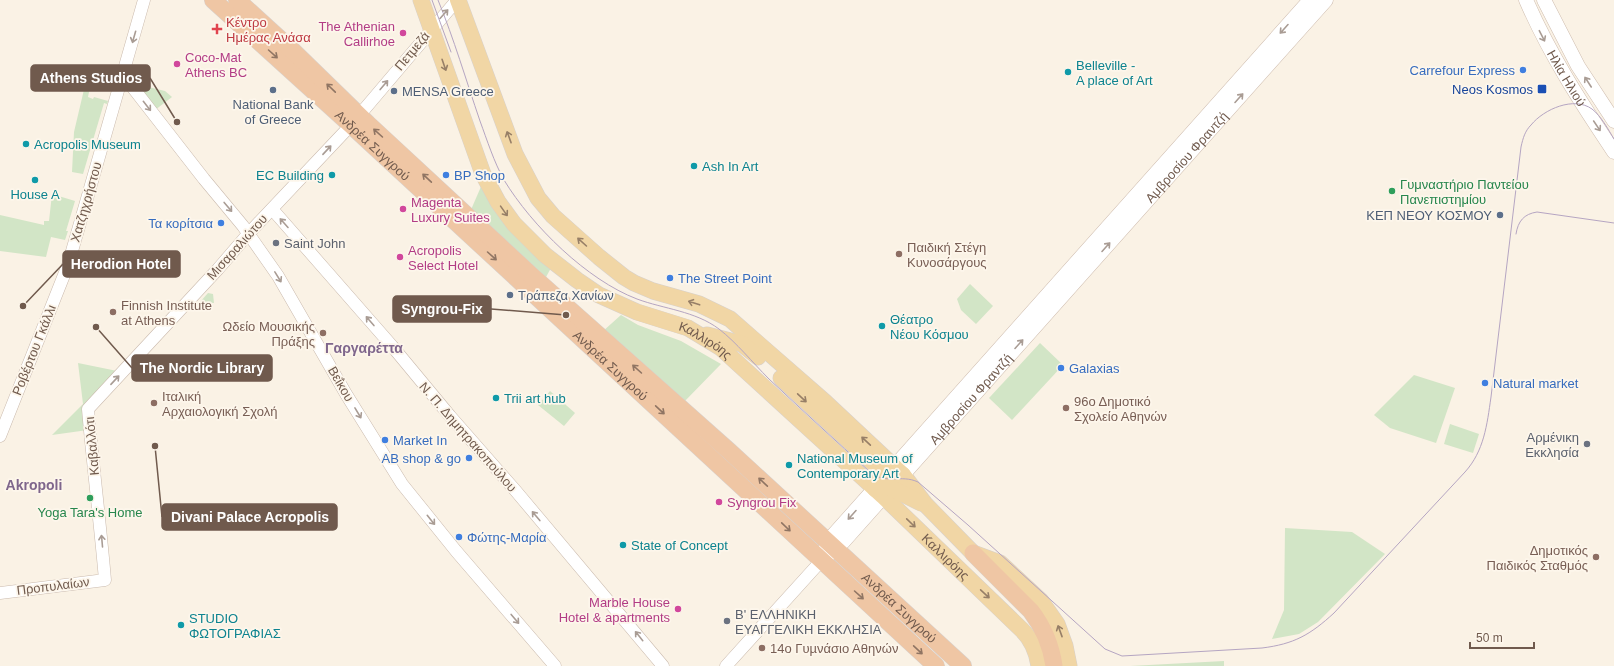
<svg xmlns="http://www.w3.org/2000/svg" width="1614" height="666" viewBox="0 0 1614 666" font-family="Helvetica,sans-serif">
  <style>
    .green { fill: #d2e5c6 }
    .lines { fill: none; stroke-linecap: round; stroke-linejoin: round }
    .tertiary-casing { stroke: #cabaad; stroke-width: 13 }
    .secondary-casing { stroke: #cebcae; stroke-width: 15 }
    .primary-casing { stroke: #d7d1cd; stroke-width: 17 }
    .trunk-casing { stroke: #d7d1cd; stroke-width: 18 }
    .tertiary { stroke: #fff; stroke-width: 12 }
    .secondary { stroke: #fff; stroke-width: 14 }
    .primary { stroke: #f1d6a5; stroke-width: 16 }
    .trunk { stroke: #efc6a4; stroke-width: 17 }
    .tram { stroke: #b5a5c2; stroke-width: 1 }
    .oneway { stroke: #a99c94 }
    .oneway2 { stroke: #907563 }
    .oneway3 { stroke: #977f67 }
    .health-dot { fill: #e0444e; stroke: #fdf6eb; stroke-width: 1.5 }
    .hotel-dot { fill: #d1479c; stroke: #fdf6eb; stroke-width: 1.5 }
    .shop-dot { fill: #3f7fe0; stroke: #fdf6eb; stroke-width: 1.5 }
    .culture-dot { fill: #0f9aa8; stroke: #fdf6eb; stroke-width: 1.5 }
    .transit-dot { fill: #1a4fb4; stroke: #fdf6eb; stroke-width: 1.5 }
    .service-dot { fill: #5c6f8a; stroke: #fdf6eb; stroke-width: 1.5 }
    .leisure-dot { fill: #2e9e5b; stroke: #fdf6eb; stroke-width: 1.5 }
    .worship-dot { fill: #6b7280; stroke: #fdf6eb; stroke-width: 1.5 }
    .education-dot { fill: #8d6e63; stroke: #fdf6eb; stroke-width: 1.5 }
    .labels { text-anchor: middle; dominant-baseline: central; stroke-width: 3.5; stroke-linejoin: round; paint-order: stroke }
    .health-label { font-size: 13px; fill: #be3a42; stroke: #fdf6eb; text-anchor: start }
    .hotel-label { font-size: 13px; fill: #b23c85; stroke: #fdf6eb; text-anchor: start }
    .street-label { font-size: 13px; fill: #705a4d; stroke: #fdf6eb }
    .culture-label { font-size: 13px; fill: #0d838f; stroke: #fdf6eb; text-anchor: start }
    .shop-label { font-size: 13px; fill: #366cbe; stroke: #fdf6eb; text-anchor: start }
    .transit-label { font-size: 13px; fill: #164399; stroke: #fdf6eb; text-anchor: end }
    .service-label { font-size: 13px; fill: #4e5e75; stroke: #fdf6eb; text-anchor: start }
    .leisure-label { font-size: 13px; fill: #27864d; stroke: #fdf6eb; text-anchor: start }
    .worship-label { font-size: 13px; fill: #5b616d; stroke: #fdf6eb; text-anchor: start }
    .education-label { font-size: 13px; fill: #785e54; stroke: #fdf6eb; text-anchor: start }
    .neighbourhood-label { font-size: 14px; font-weight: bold; fill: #7f668c; stroke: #fdf6eb }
    .leader { fill: none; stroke: #705a4d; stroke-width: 1.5 }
    .callout-dot { fill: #705a4d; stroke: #fdf6eb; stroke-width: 1.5 }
    .callout { fill: #705a4d; stroke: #705a4d; stroke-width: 1.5 }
    .callout-label { font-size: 14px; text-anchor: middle; font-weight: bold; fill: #fff }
  </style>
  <rect width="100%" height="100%" fill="#faf2e5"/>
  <!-- green -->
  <g class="green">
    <path d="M86,81L91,82L88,97L93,99L94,97L108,101L107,104L104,103L83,174L72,172L74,132Z"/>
    <path d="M140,85L165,91L172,97L155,110L136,88Z"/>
    <path d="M483,182L552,266L545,279L470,212Z"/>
    <path d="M52,194L75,201L66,231H68L65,240L51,237L46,257L0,251V215L44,225V221H49Z"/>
    <path d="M970,284L993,306L976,324L961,310L957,299Z"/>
    <path d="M208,293L213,294L214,303L200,302Z"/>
    <path d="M621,315L638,325L681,341L721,364L683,403L602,332Z"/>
    <path d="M1040,343L1063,365L1012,420L989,398Z"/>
    <path d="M78,363L127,373L92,410L95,429L52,435L83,404Z"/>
    <path d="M1414,375L1455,388L1436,443L1390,428L1374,415Z"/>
    <path d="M550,391L575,413L564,426L538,405Z"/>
    <path d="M1450,424L1479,434L1473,453L1444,444Z"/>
    <path d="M1285,528L1352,532L1385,554L1318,622L1299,634L1272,639L1284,610Z"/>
    <path d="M1224,661V666H1130Z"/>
  </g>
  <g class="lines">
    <!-- tertiary casing -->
    <g class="tertiary-casing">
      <g id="tertiary">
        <path d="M123,75L204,179L243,226L278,276L346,394L402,484L456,551L555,666"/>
        <path d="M272,209L392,346L450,416L515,490L663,666"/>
        <path d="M0,436L68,265L144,0"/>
        <path d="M0,593L105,580C100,522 93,466 88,409L218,269L249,233L351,125L457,0"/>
        <path d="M726,666L821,561"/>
      </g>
    </g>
    <!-- secondary casing -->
    <g class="secondary-casing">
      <g id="secondary">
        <path id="s1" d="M1526,0C1550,55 1581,103 1614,152"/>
        <path d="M1544,0L1578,66L1614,121"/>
        <path d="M825,551L828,541L1310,0"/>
        <path id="s2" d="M821,561L843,542L1326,0"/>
      </g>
    </g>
    <!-- primary casing -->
    <g class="primary-casing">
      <g id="primary">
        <path id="s3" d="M421,0L483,174L498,202L514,224L545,255L577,280L599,295L637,312L688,328L721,348L883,496L1022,630C1032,640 1037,652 1039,666"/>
        <path d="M458,0L515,154L538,198L553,216L599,257L624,277L634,283L653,291L699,304L730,319L825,402L903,475L925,504L973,553L1000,563L1041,601L1057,624L1065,646L1069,666"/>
        <path d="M707,335L742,344L758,357"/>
        <path d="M781,378L887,476L894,477L903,475"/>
        <path d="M875,489L884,486L889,487L921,503"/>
      </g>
    </g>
    <!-- trunk casing -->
    <g class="trunk-casing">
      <g id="trunk">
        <path id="s4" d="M213,0L351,125L936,666"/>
        <path id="s5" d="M237,0L294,52L368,124L532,276L729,451L963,666"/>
        <path d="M973,553L1031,611C1044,628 1051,645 1054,666"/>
      </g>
    </g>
    <!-- tertiary -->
    <use href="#tertiary" class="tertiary"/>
    <!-- secondary -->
    <use href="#secondary" class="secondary"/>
    <!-- primary -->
    <use href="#primary" class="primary"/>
    <!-- trunk -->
    <use href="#trunk" class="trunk"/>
    <!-- tram -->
    <g class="tram">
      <path d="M432,0L451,52"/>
      <path d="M438,0C454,39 466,80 480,121C487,140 494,162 504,180C532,226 587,280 637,299C664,309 695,311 719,329C737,343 752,362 769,379C802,410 836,441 870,472C886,485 901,474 918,482L968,525L1105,649L1122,656L1262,648C1294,644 1310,635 1334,613L1465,472C1484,451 1487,425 1491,397L1521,147C1523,138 1525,131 1531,125C1544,109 1574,96 1592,109C1601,116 1608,129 1614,139"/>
      <path d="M1516,234C1518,221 1524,214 1537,212L1614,223"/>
    </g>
  </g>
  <!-- one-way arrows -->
  <defs><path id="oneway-shaft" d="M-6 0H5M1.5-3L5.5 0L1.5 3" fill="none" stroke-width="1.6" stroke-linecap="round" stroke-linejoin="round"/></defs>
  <g class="oneway">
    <use href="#oneway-shaft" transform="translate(444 14) rotate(-48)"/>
    <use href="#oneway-shaft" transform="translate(1284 29) rotate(132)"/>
    <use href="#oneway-shaft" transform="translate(1542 36) rotate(63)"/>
    <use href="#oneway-shaft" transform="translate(134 37) rotate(106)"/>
    <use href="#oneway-shaft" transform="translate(1588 82) rotate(-123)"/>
    <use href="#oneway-shaft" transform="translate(384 85) rotate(-50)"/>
    <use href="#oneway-shaft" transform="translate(1239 98) rotate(-48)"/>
    <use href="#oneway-shaft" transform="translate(147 106) rotate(52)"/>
    <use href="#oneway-shaft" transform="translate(1597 126) rotate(56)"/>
    <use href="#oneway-shaft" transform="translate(327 150) rotate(-47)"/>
    <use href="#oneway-shaft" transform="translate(228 207) rotate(50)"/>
    <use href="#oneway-shaft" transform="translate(284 223) rotate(-132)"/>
    <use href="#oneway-shaft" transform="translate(1106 247) rotate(-48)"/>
    <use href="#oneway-shaft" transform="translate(278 277) rotate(58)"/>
    <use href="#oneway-shaft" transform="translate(370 321) rotate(-131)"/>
    <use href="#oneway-shaft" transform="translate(1019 344) rotate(-48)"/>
    <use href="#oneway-shaft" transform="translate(115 380) rotate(-47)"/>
    <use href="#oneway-shaft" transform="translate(358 413) rotate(59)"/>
    <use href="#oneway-shaft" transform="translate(852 515) rotate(132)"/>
    <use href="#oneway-shaft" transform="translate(536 516) rotate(-130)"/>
    <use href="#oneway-shaft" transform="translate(431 520) rotate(51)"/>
    <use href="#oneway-shaft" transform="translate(102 541) rotate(-95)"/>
    <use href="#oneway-shaft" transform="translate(515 619) rotate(50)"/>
    <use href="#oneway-shaft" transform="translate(639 636) rotate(-129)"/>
  </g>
  <g class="oneway2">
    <use href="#oneway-shaft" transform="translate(273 54) rotate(42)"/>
    <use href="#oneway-shaft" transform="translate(331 88) rotate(-136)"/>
    <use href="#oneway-shaft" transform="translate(378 133) rotate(-138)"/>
    <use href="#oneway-shaft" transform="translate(427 178) rotate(-137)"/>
    <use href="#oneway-shaft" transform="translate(492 256) rotate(42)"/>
    <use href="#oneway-shaft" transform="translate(637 369) rotate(-138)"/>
    <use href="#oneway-shaft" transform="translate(660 410) rotate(43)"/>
    <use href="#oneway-shaft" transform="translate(763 482) rotate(-137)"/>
    <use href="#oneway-shaft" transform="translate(786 527) rotate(44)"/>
    <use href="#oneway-shaft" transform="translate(859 595) rotate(42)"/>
    <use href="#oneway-shaft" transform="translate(918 650) rotate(43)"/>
  </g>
  <g class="oneway3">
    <use href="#oneway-shaft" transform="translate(444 65) rotate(71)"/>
    <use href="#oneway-shaft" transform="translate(509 137) rotate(-110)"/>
    <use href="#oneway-shaft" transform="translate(504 211) rotate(55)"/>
    <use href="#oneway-shaft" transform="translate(582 242) rotate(-138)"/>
    <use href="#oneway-shaft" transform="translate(694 303) rotate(-162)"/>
    <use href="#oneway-shaft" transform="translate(802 398) rotate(43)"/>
    <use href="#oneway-shaft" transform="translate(866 441) rotate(-137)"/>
    <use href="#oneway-shaft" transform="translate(911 523) rotate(44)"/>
    <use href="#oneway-shaft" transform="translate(985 594) rotate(43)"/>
    <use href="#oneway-shaft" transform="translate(1060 631) rotate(-110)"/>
  </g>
  <!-- markers -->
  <path class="health-dot" d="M215 23h4v4h4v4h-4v4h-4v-4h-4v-4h4z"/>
  <g class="hotel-dot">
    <circle cx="403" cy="33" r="4"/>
    <circle cx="177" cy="64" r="4"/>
    <circle cx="403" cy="209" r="4"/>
    <circle cx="400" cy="257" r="4"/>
    <circle cx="719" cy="502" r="4"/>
    <circle cx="678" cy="609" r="4"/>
  </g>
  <g class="shop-dot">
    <circle cx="1523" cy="70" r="4"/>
    <circle cx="446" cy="175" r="4"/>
    <circle cx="221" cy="223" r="4"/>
    <circle cx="670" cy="278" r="4"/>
    <circle cx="1061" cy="368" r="4"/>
    <circle cx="1485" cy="383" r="4"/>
    <circle cx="385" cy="440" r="4"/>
    <circle cx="469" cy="458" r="4"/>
    <circle cx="459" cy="537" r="4"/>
  </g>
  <g class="culture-dot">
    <circle cx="1068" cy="72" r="4"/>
    <circle cx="26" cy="144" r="4"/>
    <circle cx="694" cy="166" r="4"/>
    <circle cx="332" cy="175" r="4"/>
    <circle cx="35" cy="180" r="4"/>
    <circle cx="882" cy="326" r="4"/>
    <circle cx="496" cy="398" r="4"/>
    <circle cx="789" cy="465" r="4"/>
    <circle cx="623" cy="545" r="4"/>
    <circle cx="181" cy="625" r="4"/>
  </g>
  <rect class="transit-dot" x="1537" y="84" width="10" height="10" rx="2"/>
  <g class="service-dot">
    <circle cx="273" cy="90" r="4"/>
    <circle cx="394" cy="91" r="4"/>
    <circle cx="1500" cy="215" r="4"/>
    <circle cx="510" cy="295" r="4"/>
  </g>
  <g class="leisure-dot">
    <circle cx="1392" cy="191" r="4"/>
    <circle cx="90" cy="498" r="4"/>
  </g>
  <g class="worship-dot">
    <circle cx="276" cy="243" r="4"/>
    <circle cx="1587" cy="444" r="4"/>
    <circle cx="727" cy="621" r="4"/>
  </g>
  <g class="education-dot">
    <circle cx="899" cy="254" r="4"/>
    <circle cx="113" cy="312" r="4"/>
    <circle cx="323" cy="333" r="4"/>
    <circle cx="154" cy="403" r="4"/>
    <circle cx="1066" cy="408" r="4"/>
    <circle cx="1596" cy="557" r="4"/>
    <circle cx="762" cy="648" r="4"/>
  </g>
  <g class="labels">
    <!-- health labels -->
    <g class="health-label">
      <text x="226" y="22">Κέντρο<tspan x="226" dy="15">Ημέρας Ανάσα</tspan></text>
    </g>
    <!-- hotel labels -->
    <g class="hotel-label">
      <text x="395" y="26" text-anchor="end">The Athenian<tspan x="395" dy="15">Callirhoe</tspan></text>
      <text x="185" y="57">Coco-Mat<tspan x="185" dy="15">Athens BC</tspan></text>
      <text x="411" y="202">Magenta<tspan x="411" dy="15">Luxury Suites</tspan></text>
      <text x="408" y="250">Acropolis<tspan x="408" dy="15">Select Hotel</tspan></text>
      <text x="727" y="502">Syngrou Fix</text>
      <text x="670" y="602" text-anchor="end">Marble House<tspan x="670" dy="15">Hotel &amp; apartments</tspan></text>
    </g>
    <!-- street labels -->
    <g class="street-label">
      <text transform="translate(412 51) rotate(-50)">Πετμεζά</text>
      <text stroke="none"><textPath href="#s1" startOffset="88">Ηλία Ηλιού</textPath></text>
      <text stroke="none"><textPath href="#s4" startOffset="216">Ανδρέα Συγγρού</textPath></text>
      <text stroke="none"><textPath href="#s2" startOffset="545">Αμβροσίου Φραντζή</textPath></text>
      <text transform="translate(86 202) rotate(-74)">Χατζηχρήστου</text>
      <text transform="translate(237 247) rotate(-48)">Μισαραλιώτου</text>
      <text stroke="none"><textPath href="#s3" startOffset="471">Καλλιρόης</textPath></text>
      <text transform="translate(34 350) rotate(-68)">Ροβέρτου Γκάλλι</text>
      <text stroke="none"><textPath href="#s4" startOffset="540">Ανδρέα Συγγρού</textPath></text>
      <text transform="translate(341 384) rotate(60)">Βεΐκου</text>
      <text stroke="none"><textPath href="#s2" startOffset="221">Αμβροσίου Φραντζή</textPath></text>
      <text transform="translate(468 437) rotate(49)">Ν. Π. Δημητρακοπούλου</text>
      <text transform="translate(92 446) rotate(-95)">Καβαλλότι</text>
      <text stroke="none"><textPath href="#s3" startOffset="795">Καλλιρόης</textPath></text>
      <text transform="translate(53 586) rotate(-7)">Προπυλαίων</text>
      <text stroke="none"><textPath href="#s5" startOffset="899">Ανδρέα Συγγρού</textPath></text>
    </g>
    <!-- culture labels -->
    <g class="culture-label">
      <text x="1076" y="65">Belleville -<tspan x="1076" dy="15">A place of Art</tspan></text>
      <text x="34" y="144">Acropolis Museum</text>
      <text x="702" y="166">Ash In Art</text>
      <text x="324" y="175" text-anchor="end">EC Building</text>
      <text x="35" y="194" text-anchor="middle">House A</text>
      <text x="890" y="319">Θέατρο<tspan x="890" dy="15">Νέου Κόσμου</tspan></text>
      <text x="504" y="398">Trii art hub</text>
      <text x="797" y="458">National Museum of<tspan x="797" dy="15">Contemporary Art</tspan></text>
      <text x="631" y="545">State of Concept</text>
      <text x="189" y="618">STUDIO<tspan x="189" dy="15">ΦΩΤΟΓΡΑΦΙΑΣ</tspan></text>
    </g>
    <!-- shop labels -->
    <g class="shop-label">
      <text x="1515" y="70" text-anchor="end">Carrefour Express</text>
      <text x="454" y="175">BP Shop</text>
      <text x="213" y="223" text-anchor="end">Τα κορίτσια</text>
      <text x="678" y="278">The Street Point</text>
      <text x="1069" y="368">Galaxias</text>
      <text x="1493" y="383">Natural market</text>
      <text x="393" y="440">Market In</text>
      <text x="461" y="458" text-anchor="end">AB shop &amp; go</text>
      <text x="467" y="537">Φώτης-Μαρία</text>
    </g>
    <!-- transit labels -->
    <g class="transit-label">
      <text x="1533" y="89">Neos Kosmos</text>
    </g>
    <!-- service labels -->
    <g class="service-label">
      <text x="402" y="91">MENSA Greece</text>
      <text x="273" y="104" text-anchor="middle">National Bank<tspan x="273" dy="15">of Greece</tspan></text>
      <text x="1492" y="215" text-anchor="end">ΚΕΠ ΝΕΟΥ ΚΟΣΜΟΥ</text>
      <text x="518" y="295">Τράπεζα Χανίων</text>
    </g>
    <!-- leisure labels -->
    <g class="leisure-label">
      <text x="1400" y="184">Γυμναστήριο Παντείου<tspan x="1400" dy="15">Πανεπιστημίου</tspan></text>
      <text x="90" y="512" text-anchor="middle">Yoga Tara's Home</text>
    </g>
    <!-- worship labels -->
    <g class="worship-label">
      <text x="284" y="243">Saint John</text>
      <text x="1579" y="437" text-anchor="end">Αρμένικη<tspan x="1579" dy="15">Εκκλησία</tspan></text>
      <text x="735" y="614">Β' ΕΛΛΗΝΙΚΗ<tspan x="735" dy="15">ΕΥΑΓΓΕΛΙΚΗ ΕΚΚΛΗΣΙΑ</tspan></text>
    </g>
    <!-- education labels -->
    <g class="education-label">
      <text x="907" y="247">Παιδική Στέγη<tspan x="907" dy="15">Κυνοσάργους</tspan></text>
      <text x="121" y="305">Finnish Institute<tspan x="121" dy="15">at Athens</tspan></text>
      <text x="315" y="326" text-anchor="end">Ωδείο Μουσικής<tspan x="315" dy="15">Πράξης</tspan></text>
      <text x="162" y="396">Ιταλική<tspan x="162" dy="15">Αρχαιολογική Σχολή</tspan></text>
      <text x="1074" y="401">96ο Δημοτικό<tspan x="1074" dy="15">Σχολείο Αθηνών</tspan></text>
      <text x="1588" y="550" text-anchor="end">Δημοτικός<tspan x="1588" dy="15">Παιδικός Σταθμός</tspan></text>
      <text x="770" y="648">14ο Γυµνάσιο Αθηνών</text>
    </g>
    <!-- neighbourhood labels -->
    <g class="neighbourhood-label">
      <text x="364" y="348">Γαργαρέττα</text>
      <text x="34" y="485">Akropoli</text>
    </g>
  </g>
  <!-- callouts -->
  <path class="leader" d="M177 122L150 78M23 306L63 264M566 315L491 309M96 327L132 368M155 446L162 517"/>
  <g class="callout-dot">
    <circle cx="177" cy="122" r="4"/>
    <circle cx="23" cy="306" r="4"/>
    <circle cx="566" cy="315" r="4"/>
    <circle cx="96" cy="327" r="4"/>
    <circle cx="155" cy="446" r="4"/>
  </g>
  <g class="callout">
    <rect x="31" y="65" width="119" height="26" rx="4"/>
    <rect x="63" y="251" width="117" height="26" rx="4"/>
    <rect x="393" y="296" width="98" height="26" rx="4"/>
    <rect x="132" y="355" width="140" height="26" rx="4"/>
    <rect x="162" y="504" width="175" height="26" rx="4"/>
  </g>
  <g class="callout-label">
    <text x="91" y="83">Athens Studios</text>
    <text x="121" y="269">Herodion Hotel</text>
    <text x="442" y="314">Syngrou-Fix</text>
    <text x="202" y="373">The Nordic Library</text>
    <text x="250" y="522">Divani Palace Acropolis</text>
  </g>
  <!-- scale -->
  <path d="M1470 642v6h64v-6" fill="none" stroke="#705a4d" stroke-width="2"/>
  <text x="1476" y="642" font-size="12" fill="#705a4d" stroke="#fdf6eb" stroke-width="3" paint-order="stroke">50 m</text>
</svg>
